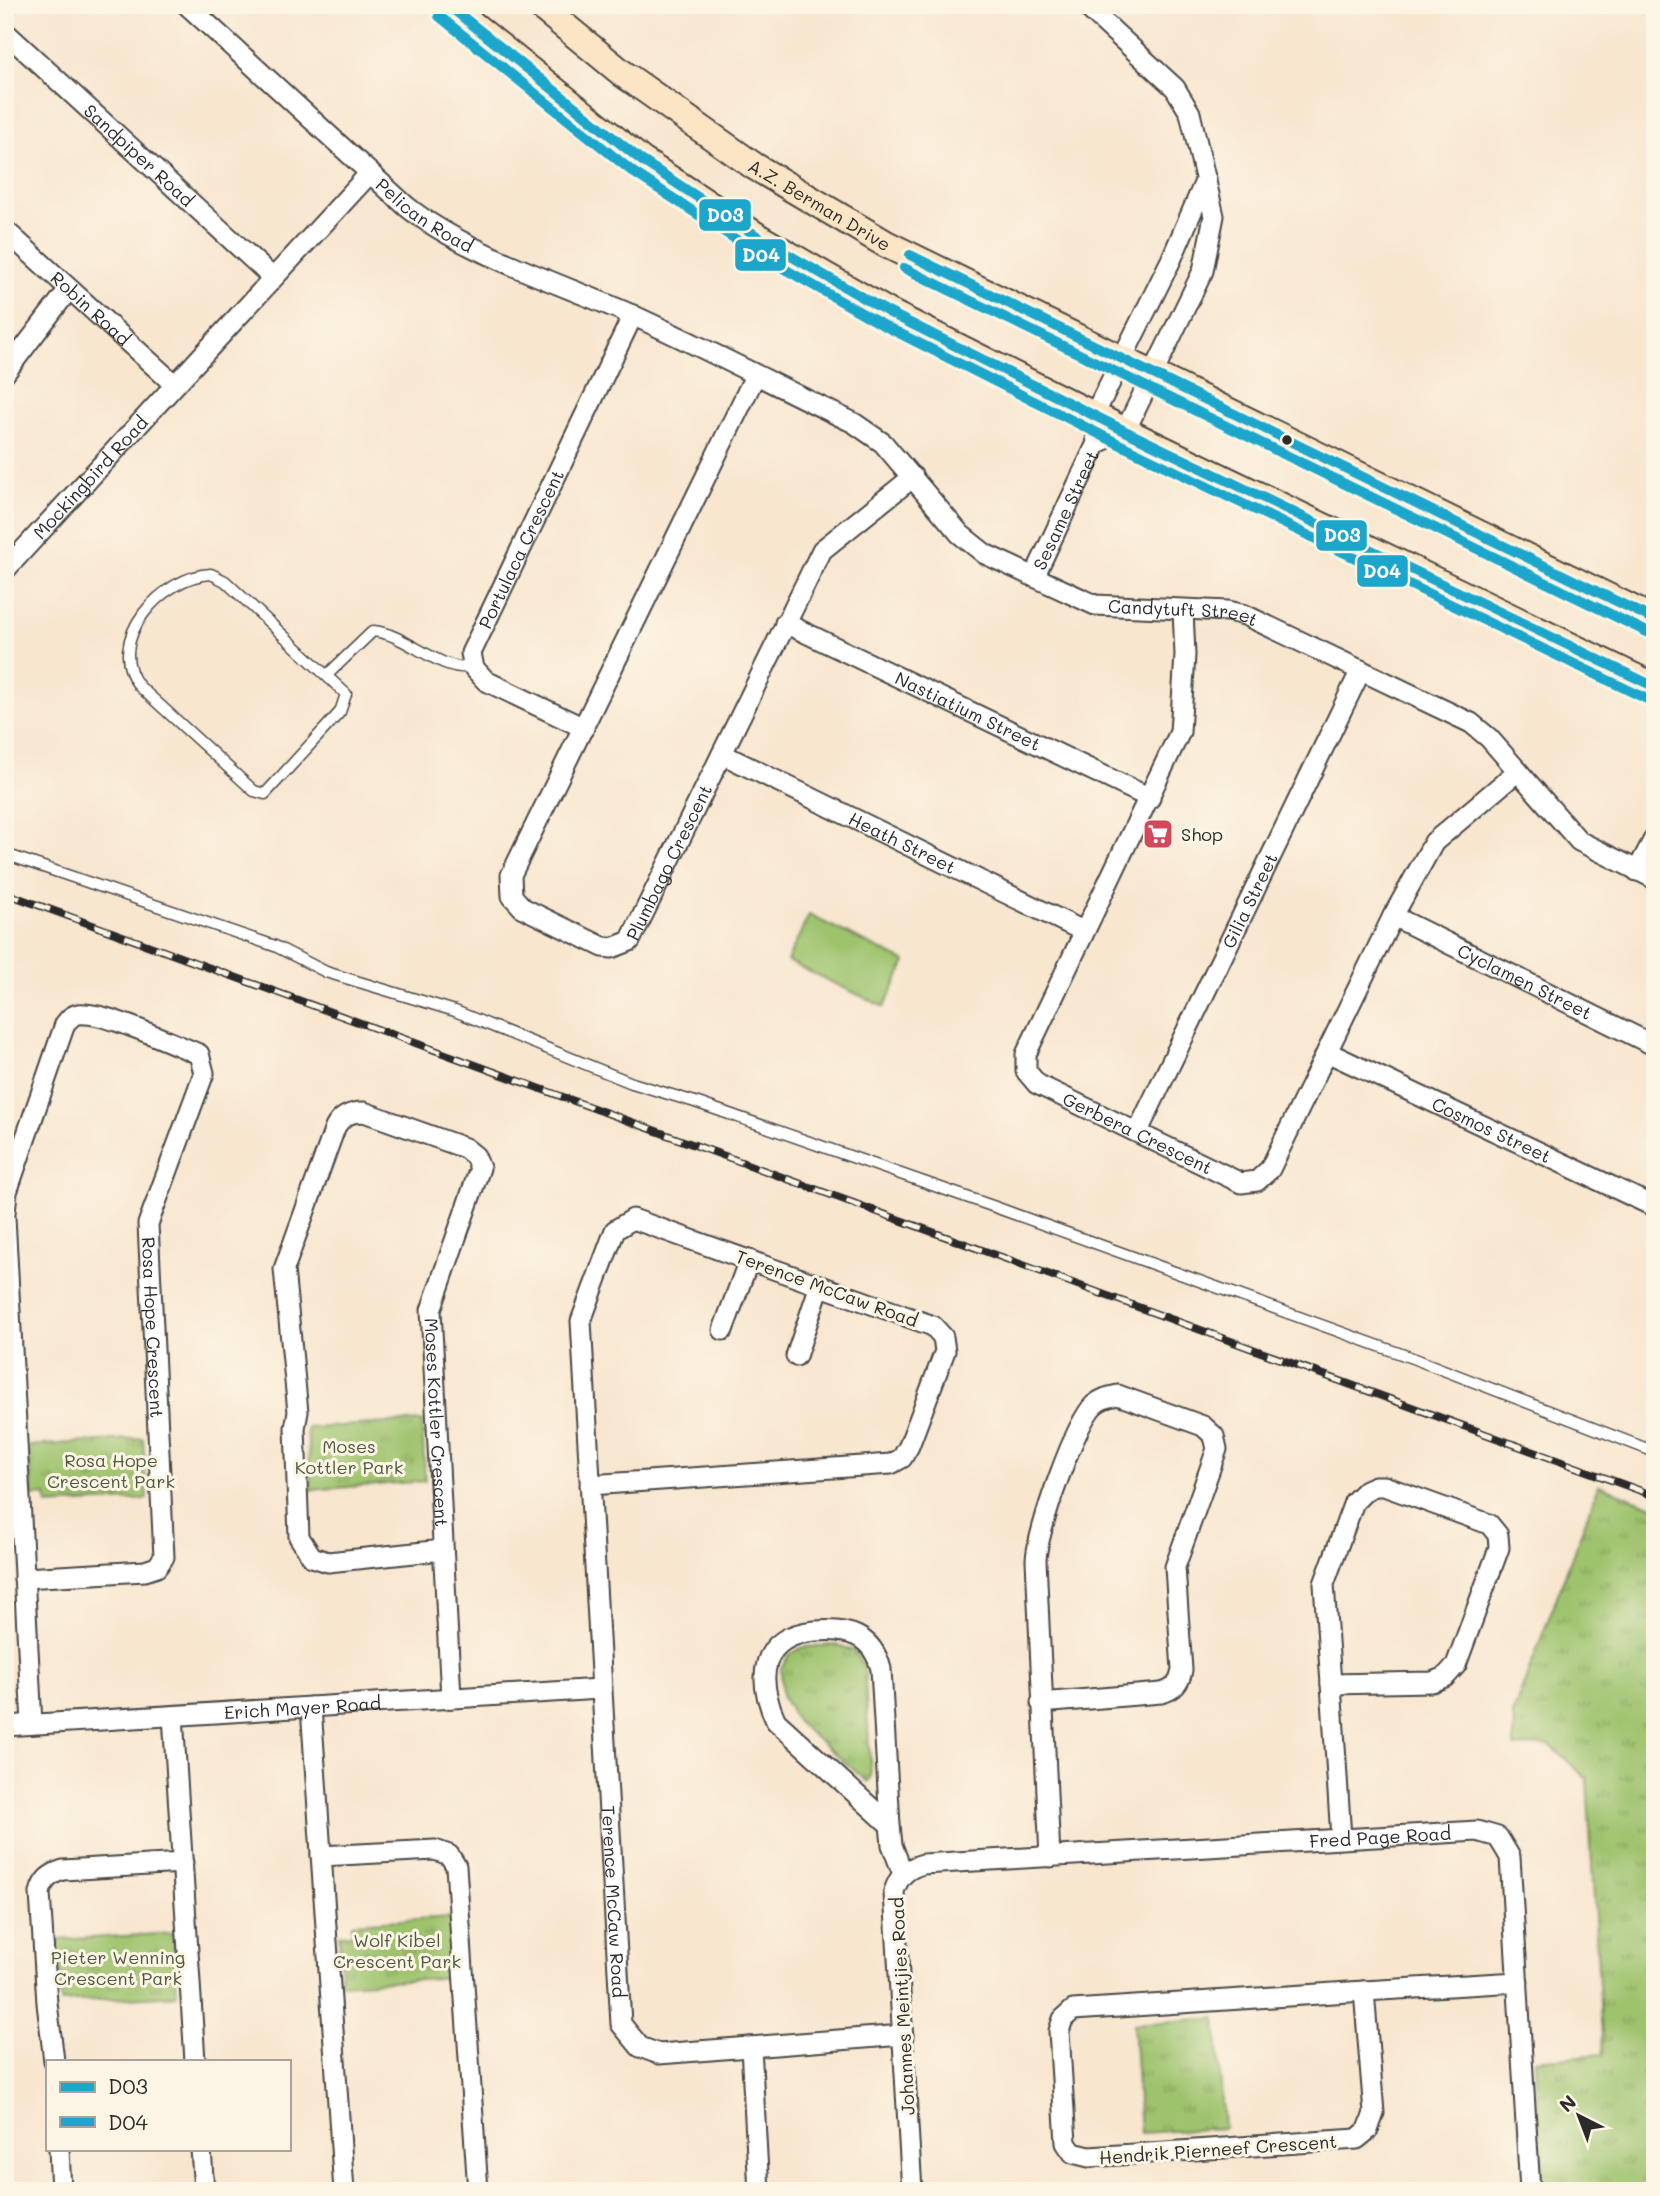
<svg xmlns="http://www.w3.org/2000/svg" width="1660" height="2196" viewBox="0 0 1660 2196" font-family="Mali,sans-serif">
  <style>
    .grass { fill: url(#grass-tufts); stroke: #64774c; stroke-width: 2 }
    .pitch { fill: #9ec36d; stroke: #64774c; stroke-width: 2 }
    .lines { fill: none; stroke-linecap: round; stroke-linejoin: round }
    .lane-casing { stroke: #4a4744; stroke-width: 13 }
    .street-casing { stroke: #4a4744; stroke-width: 23 }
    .secondary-casing { stroke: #4a4744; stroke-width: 30 }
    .lane { stroke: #fff; stroke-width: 10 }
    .street { stroke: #fff; stroke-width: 19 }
    .secondary { stroke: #fce5c4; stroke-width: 26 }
    .rail-casing { stroke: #2b2b2b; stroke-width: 8 }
    .rail { stroke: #fcf5e5; stroke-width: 5; stroke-dasharray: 16; stroke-linecap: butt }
    .bus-1-casing { stroke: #fcf5e5; stroke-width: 16 }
    .bus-2-casing { stroke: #fcf5e5; stroke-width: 16 }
    .bus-1 { stroke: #1ca6cc; stroke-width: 10 }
    .bus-2 { stroke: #1ca6cc; stroke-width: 10 }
    .bus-dot { fill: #2b2b2b; stroke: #fcf5e5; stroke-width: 2.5 }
    .labels { text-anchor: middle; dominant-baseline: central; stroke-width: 6; stroke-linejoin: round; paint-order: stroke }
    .street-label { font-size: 18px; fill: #2b2b2b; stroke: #fcf5e5 }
    .poi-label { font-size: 18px; fill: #2b2b2b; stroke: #fcf5e5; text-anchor: start }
    .park-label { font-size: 18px; fill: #4e593f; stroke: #fcf5e5 }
    .line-badge { stroke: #fcf5e5; stroke-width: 2.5 }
    .badge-label { font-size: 19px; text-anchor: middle; font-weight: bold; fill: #fff }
  </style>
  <defs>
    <pattern id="grass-tufts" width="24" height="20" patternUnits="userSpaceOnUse" patternTransform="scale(1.75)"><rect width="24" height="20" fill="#9ec36d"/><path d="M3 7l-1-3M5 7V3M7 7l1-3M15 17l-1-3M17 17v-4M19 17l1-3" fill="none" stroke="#819f5a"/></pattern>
  </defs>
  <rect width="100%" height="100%" fill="#fcf5e5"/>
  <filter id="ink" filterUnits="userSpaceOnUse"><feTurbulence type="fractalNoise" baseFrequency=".0143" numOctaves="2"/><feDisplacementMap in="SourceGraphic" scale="14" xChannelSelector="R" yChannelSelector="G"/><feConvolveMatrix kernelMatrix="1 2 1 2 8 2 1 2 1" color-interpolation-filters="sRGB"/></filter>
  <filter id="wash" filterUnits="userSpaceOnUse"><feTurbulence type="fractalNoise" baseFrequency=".00686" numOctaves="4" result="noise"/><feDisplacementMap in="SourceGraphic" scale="28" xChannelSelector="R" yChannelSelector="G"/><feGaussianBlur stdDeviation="1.57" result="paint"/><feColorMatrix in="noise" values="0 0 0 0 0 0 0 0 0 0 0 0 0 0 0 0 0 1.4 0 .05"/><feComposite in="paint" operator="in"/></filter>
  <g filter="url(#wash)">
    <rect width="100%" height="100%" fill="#f8e6cf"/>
    <!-- grass -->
    <g class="grass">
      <path d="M422,1421L425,1481L311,1490L307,1428Z"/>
      <path d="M143,1438L147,1499L47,1505L46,1495L32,1496L29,1446Z"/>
      <path d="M1599,1485L1655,1507V2191H1541L1535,2060L1603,2054L1587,1779L1550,1745L1514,1747L1513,1713Z"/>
      <path d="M838,1645L854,1651L864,1666L871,1776L868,1782L797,1722L782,1696L781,1668L789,1655L803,1647Z"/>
      <path d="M452,1917L455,1977L341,1984L339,1935L352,1934V1923Z"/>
      <path d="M174,1933L177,1995L61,2002L58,1940Z"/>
      <path d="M1216,2018L1224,2128L1140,2133L1133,2024Z"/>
    </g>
    <!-- pitch -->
    <path class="pitch" d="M809,915L906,962L884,1007L787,961Z"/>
  </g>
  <g filter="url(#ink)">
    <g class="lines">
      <!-- lane casing -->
      <g class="lane-casing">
        <g id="lane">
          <path d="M211,574L225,581L346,694L340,712L265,794L254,791L139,686C103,640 163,576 211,574Z"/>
          <path d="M327,675L373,631C408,634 437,672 473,667"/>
          <path d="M5,854L275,946L326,972L455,1011L632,1083L695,1102L995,1207L1415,1359L1655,1452"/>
        </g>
      </g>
      <!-- street casing -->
      <g class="street-casing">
        <g id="street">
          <path id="s1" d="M187,5L406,206C464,253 560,283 630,314C705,348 779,387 854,423L883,443L960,534L985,554L1095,605L1228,611L1245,615L1471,723L1489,738L1579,841L1655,879"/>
          <path d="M1085,5L1175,88L1190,113L1214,216L1203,271L1125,431L1097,443"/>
          <path id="s2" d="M5,32L273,278"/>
          <path id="s3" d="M5,230L174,384"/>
          <path d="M5,373L69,289"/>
          <path id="s4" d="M755,376L511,875L512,896L523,908L603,947L612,948L630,941L822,550L913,477"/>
          <path id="s5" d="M5,570L370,173"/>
          <path id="s6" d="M1034,577L1097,443L1094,415L1171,260L1206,179"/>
          <path id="s7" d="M1183,610L1185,655L1180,732L1026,1054V1071L1037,1084L1241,1183L1257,1181L1270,1169L1393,916L1434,842L1518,771"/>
          <path id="s8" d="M785,623L1150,798"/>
          <path id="s9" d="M584,728L486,681L474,668L471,653L633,315"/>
          <path id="s10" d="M722,754L1083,931"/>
          <path d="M1637,871L1655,837"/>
          <path id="s11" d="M1393,916L1655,1046"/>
          <path id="s12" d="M1327,1052L1655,1207"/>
          <path id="s13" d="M1138,1131L1361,670"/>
          <path id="s14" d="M5,1213L7,1192L65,1024C69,1019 72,1015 78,1014C104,1011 173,1044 199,1054L204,1073L148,1224L164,1557L157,1567L145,1571L24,1578"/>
          <path d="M5,1217L32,1724"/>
          <path d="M723,1330L749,1260"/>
          <path d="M796,1356L820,1285"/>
          <path id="s15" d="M590,1485L891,1464L902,1458L909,1446L945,1351L943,1337L933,1326L633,1219L615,1230L581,1321L621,2024L640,2047L659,2054L903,2035"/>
          <path d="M1375,1486H1384L1489,1524L1498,1535L1499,1548L1456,1665L1445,1677L1432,1682L1331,1684L1324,1584L1354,1502L1366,1490Z"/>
          <path id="s16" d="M443,1550L328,1562L312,1557L299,1537L295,1428L298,1412L284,1269L335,1128C341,1116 350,1112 364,1112L465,1148L475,1156L480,1168L431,1310L451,1698"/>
          <path d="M1331,1684L1341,1838"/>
          <path d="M1041,1703L1161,1693C1174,1690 1180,1683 1182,1670L1175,1567L1217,1449L1214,1436L1203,1426L1118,1395C1109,1397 1102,1398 1094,1405C1075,1423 1037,1532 1036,1560L1050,1857"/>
          <path d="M311,1707L344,2191"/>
          <path d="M173,1716L195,2061"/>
          <path id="s17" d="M5,1726L600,1689"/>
          <path d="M890,1825L776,1721C756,1678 760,1636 815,1631C848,1628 872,1635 881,1669L890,1825L892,1845L903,1874"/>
          <path d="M321,1856L435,1850L449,1855L456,1866L478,2191"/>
          <path d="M1364,1991L1374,2113L1368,2130L1357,2139L1089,2157L1073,2153L1066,2143L1059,2031L1063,2019L1073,2010Z"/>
          <path d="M1364,1991L1518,1982"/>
          <path d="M751,2047L759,2191"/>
          <path d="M54,2061L47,2003L40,1893C43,1880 50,1874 63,1870L183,1863"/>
          <path d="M59,2149L61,2191"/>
          <path d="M201,2149L204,2191"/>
          <path id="s18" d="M912,2191L894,1892C898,1876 908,1868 923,1864L1477,1831L1498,1837L1510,1857L1530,2191"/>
        </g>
      </g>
      <!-- secondary casing -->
      <g class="secondary-casing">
        <g id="secondary">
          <path d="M448,5L641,160L763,240L888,312L1125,431L1655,687"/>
          <path id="s19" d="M539,5L622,73L754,166L886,244L1655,620"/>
        </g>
      </g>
      <!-- lane -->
      <use href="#lane" class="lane"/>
      <!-- street -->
      <use href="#street" class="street"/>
      <!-- secondary -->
      <use href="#secondary" class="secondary"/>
      <!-- rail casing -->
      <g class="rail-casing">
        <path id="rail" d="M5,893L1655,1496"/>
      </g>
      <!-- rail -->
      <use href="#rail" class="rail"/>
      <!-- bus-1 casing -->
      <g class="bus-1-casing">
        <g id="bus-1">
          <path d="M448,5L641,160L763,240L888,312L1125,431L1655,687"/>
          <path d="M910,255L1655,620"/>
        </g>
      </g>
      <!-- bus-2 casing -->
      <g class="bus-2-casing">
        <g id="bus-2">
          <path d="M439,16L633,172L755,252L881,324L1119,444L1649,700"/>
          <path d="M904,268L1649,633"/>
        </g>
      </g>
      <!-- bus-1 -->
      <use href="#bus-1" class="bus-1"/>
      <!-- bus-2 -->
      <use href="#bus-2" class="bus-2"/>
    </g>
  </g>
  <!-- icons -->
  <defs>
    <g id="supermarket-square" transform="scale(1.575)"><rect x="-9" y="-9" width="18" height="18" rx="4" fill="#d1495b" stroke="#fcf5e5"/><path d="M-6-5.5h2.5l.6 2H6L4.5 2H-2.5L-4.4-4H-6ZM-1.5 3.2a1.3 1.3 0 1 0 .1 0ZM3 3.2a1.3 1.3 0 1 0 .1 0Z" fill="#fff"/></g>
  </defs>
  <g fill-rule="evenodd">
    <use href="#supermarket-square" x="1158" y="834"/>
  </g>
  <!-- markers -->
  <circle class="bus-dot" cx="1287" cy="440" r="6"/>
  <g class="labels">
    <!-- street labels -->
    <g class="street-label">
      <text stroke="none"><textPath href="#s2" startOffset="182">Sandpiper Road</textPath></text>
      <text stroke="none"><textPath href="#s19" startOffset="345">A.Z. Berman Drive</textPath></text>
      <text stroke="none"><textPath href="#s1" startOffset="318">Pelican Road</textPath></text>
      <text stroke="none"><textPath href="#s3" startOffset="116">Robin Road</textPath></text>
      <text stroke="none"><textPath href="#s5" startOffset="126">Mockingbird Road</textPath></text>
      <text stroke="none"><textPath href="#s6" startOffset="74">Sesame Street</textPath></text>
      <text stroke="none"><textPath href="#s9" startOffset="257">Portulaca Crescent</textPath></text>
      <text stroke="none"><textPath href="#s1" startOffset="1192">Candytuft Street</textPath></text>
      <text stroke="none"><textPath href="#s8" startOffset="203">Nastiatium Street</textPath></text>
      <text stroke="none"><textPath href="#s10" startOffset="201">Heath Street</textPath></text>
      <text stroke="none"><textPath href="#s4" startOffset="798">Plumbago Crescent</textPath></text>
      <text stroke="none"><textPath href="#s13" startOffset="256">Gilia Street</textPath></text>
      <text stroke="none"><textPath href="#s11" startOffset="147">Cyclamen Street</textPath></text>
      <text stroke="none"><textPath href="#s12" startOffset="182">Cosmos Street</textPath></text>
      <text stroke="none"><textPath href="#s7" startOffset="625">Gerbera Crescent</textPath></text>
      <text transform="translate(827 1288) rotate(20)">Terence McCaw Road</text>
      <text stroke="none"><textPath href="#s14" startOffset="628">Rosa Hope Crescent</textPath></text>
      <text stroke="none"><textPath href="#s16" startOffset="1006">Moses Kottler Crescent</textPath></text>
      <text stroke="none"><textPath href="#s17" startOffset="298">Erich Mayer Road</textPath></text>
      <text stroke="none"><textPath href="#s18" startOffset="800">Fred Page Road</textPath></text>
      <text stroke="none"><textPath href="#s15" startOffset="1477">Terence McCaw Road</textPath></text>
      <text transform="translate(902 2006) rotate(-93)">Johannes Meintjies Road</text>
      <text transform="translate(1218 2149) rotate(-4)">Hendrik Pierneef Crescent</text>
    </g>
    <!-- poi labels -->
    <g class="poi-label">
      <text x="1181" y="834">Shop</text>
    </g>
    <!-- park labels -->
    <g class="park-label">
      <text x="349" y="1446">Moses<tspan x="349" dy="21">Kottler Park</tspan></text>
      <text x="111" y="1460">Rosa Hope<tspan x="111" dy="21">Crescent Park</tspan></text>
      <text x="397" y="1940">Wolf Kibel<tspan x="397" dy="21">Crescent Park</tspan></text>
      <text x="118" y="1957">Pieter Wenning<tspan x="118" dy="21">Crescent Park</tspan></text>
    </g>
  </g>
  <g class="line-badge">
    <rect x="698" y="198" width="54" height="34" rx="7" fill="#1ca6cc"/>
    <rect x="734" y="238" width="53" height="34" rx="7" fill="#1ca6cc"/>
    <rect x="1315" y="519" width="53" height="33" rx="7" fill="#1ca6cc"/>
    <rect x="1356" y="554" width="53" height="34" rx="7" fill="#1ca6cc"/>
  </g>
  <g class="badge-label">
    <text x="725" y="222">D03</text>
    <text x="761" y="262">D04</text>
    <text x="1342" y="542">D03</text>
    <text x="1382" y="578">D04</text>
  </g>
  <!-- margin -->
  <rect width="1660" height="2196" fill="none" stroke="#fcf5e5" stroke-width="28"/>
  <!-- legend -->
  <rect x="46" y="2060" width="245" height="91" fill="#fcf5e5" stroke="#a8a49b" stroke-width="2"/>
  <rect x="60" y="2082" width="35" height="10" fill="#1ca6cc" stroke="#a8a49b" stroke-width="2"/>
  <text x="108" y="2094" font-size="21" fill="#2b2b2b">D03</text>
  <rect x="60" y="2117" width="35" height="10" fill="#1ca6cc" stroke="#a8a49b" stroke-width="2"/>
  <text x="108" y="2130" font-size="21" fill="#2b2b2b">D04</text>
  <!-- north arrow -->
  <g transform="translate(1579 2116) rotate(318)" stroke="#fcf5e5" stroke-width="5" paint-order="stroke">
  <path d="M0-5L12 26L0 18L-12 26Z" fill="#2b2b2b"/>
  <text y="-10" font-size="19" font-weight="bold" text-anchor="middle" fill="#2b2b2b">N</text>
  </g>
</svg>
